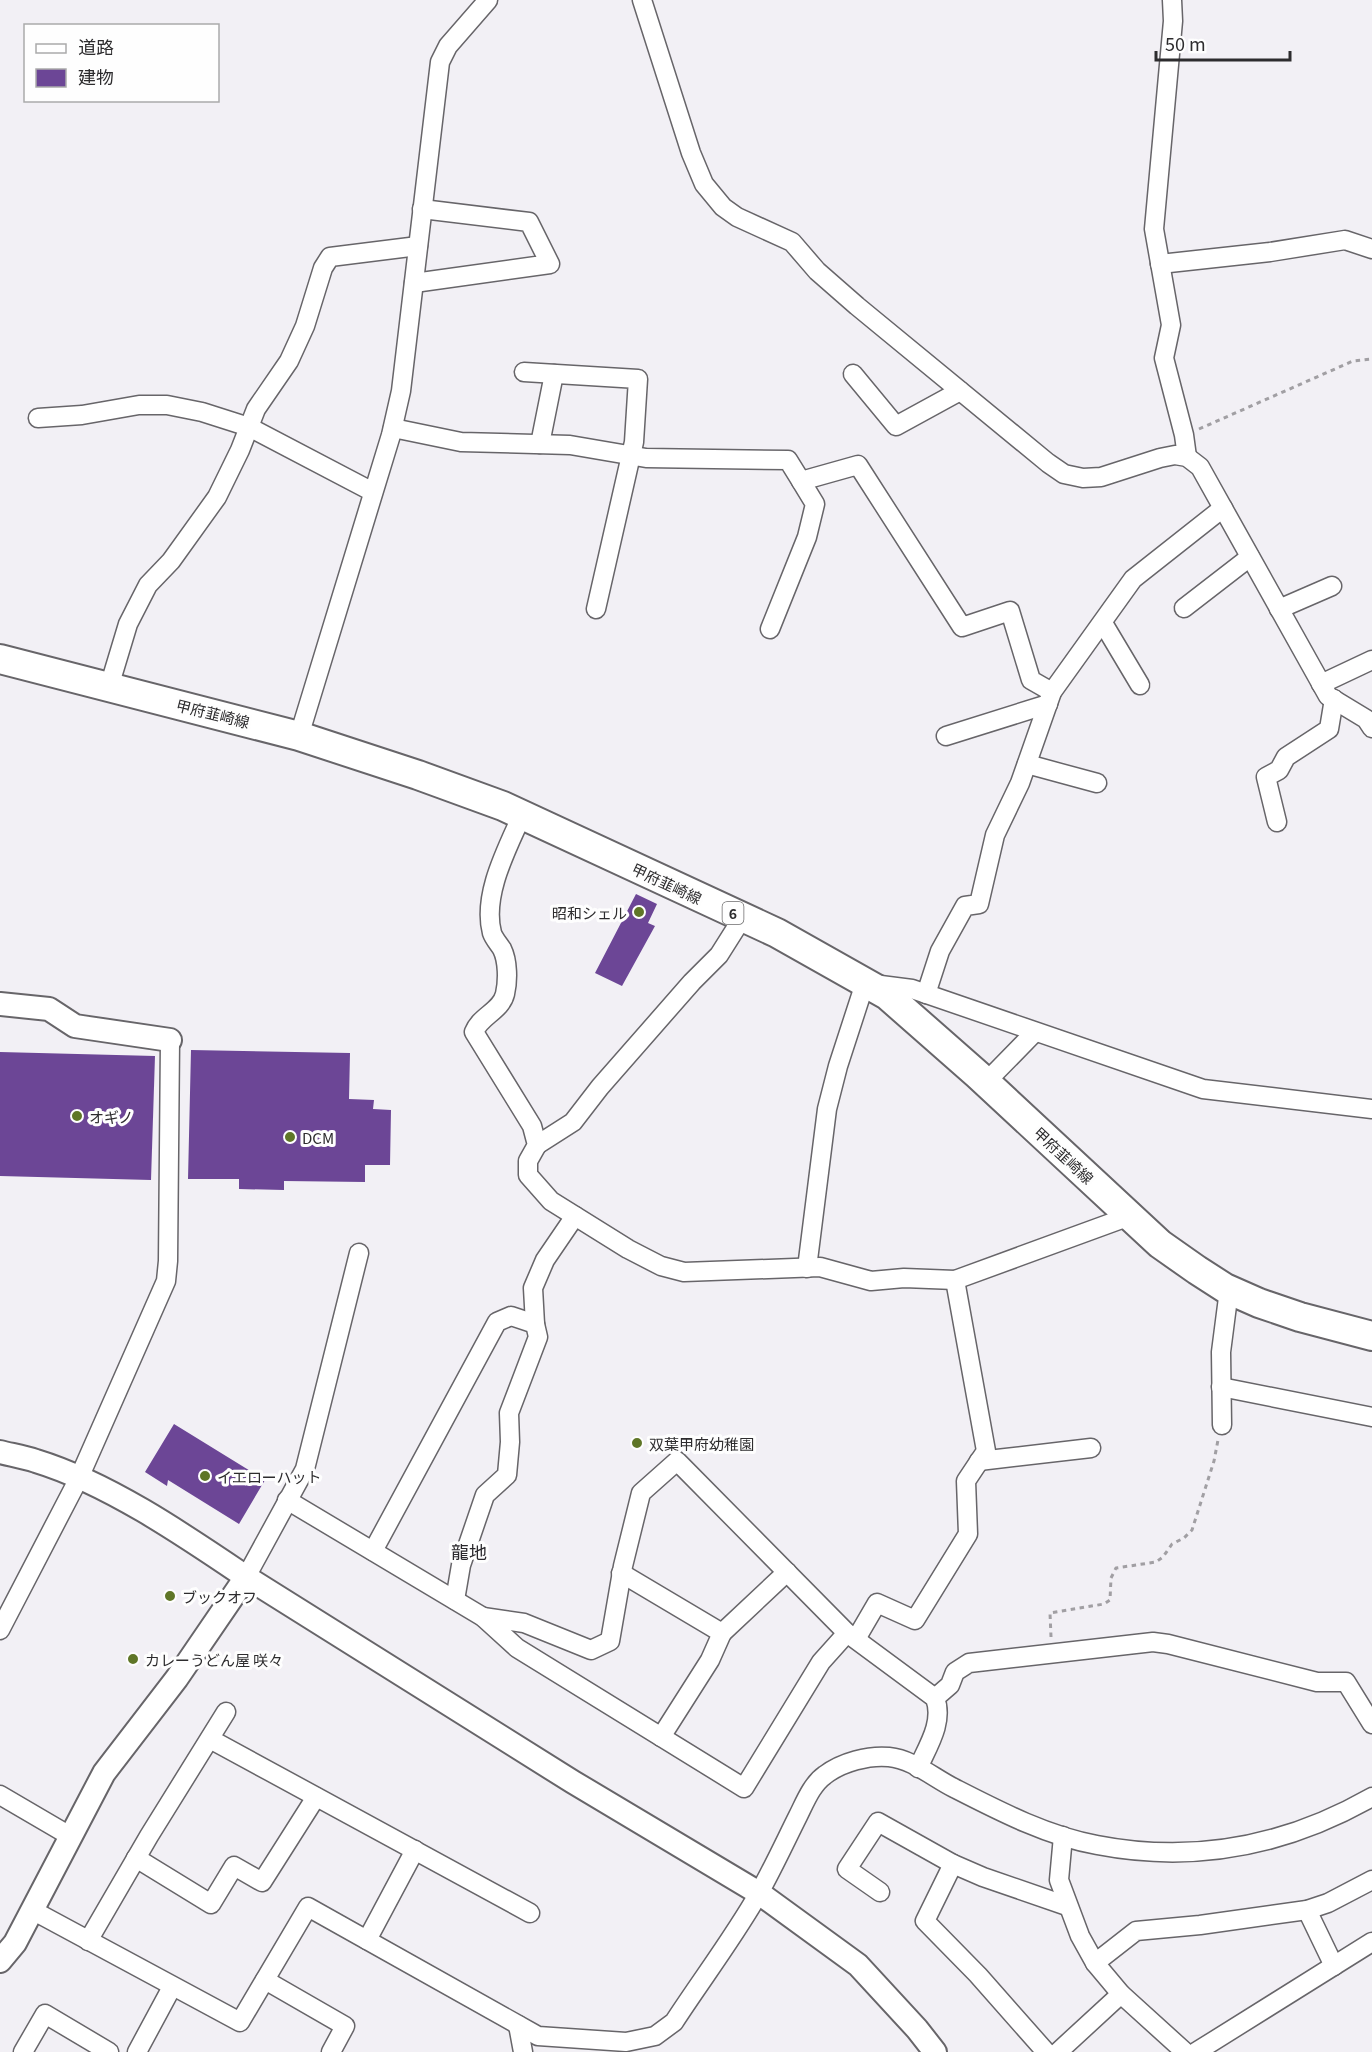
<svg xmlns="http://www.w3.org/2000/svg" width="1372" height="2052" viewBox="0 0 1372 2052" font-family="Georgia,'Noto Sans JP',serif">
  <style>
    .building { fill: #6c4696 }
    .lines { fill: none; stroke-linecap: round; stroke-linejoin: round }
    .minor-casing { stroke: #676569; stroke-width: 21 }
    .tertiary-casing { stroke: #676569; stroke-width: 26 }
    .primary-casing { stroke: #676569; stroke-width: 32 }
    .path { stroke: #a19fa3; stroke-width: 3; stroke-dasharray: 4.5 4.5; stroke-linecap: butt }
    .minor { stroke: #fff; stroke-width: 18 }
    .tertiary { stroke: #fff; stroke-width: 22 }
    .primary { stroke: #fff; stroke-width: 28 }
    .poi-dot { fill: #5f7627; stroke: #fefefe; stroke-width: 2 }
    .labels { text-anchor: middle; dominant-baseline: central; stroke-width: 6; stroke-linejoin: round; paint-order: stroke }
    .shield { fill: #fefefe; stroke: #6c6b6c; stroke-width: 1.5 }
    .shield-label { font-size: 14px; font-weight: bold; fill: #2d2c2e }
    .street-label { font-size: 15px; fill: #2d2c2e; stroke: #fefefe }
    .poi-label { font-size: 15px; fill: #2d2c2e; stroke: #fefefe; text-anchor: start }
    .quarter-label { font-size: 18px; fill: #2a282c; stroke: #fefefe }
  </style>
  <rect width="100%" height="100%" fill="#f2f0f5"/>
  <!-- building -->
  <g class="building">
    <path d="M636,894L657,904L648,923L655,926L622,986L595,973Z"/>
    <path d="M191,1050L350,1053L349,1099L374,1100L373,1109L391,1110L390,1165H365V1182L284,1181V1190L239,1189V1179H188Z"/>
    <path d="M0,1052L155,1056L151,1180L0,1176Z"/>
    <path d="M174,1424L265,1480L239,1524L168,1480L167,1486L145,1472Z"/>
  </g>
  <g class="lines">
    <!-- minor casing -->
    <g class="minor-casing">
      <g id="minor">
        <path d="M642,0L691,153L704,184L723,207L737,217L792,242L817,271L857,306L1048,463L1064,474L1083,478L1101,477L1160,458L1175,455L1187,457L1200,467L1328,696L1366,719L1372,728"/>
        <path d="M1172,0L1173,21L1154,229L1171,325L1164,358L1184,435L1187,457"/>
        <path d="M1160,264L1270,252L1345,240L1372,249"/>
        <path d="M414,283L550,264L529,222L422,209"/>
        <path d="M524,372L638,379L634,442L596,609"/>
        <path d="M853,374L896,426L960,391"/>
        <path d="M38,418L82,415L139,405H167L202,412L249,427L373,492"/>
        <path d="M393,428L461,442L570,445L646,458L788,460L801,481L858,465L962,627L1010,611L1031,680L1052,692"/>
        <path d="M540,444L554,374"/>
        <path d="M1184,608L1250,557"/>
        <path d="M1279,609L1332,586"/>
        <path d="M1103,623L1140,685"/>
        <path d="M770,629L807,537L815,504L801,481"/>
        <path d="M1321,684L1372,660"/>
        <path d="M109,687L128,624L148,585L171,561L217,497L240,450L256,409L289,361L305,326L323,268L330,257L418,246"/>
        <path d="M299,736L391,435L401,391L440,62L448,46L488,0"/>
        <path d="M946,736L1048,704"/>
        <path d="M1027,764L1097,783"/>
        <path d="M522,815C507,849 482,895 492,933C494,939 499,944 502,949C508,961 508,981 505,994C501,1011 480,1016 474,1032L532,1126L537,1145L528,1161V1175L551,1201L628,1249L661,1266L684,1272L820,1267L871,1281L904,1278L955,1280L1130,1216"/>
        <path d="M1277,822L1266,777L1279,770L1286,757L1329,729L1334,699"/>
        <path d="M926,994L940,951L965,906L979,904L995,835L1020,783L1052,692L1133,579L1223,508"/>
        <path d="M986,1082L1035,1032"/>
        <path d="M537,1145L573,1122L600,1087L692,982L719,955L743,917"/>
        <path d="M807,1268L827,1109L838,1066L865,983L912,989L1203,1089L1372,1109"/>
        <path d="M535,1324L533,1288L545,1260L575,1216"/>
        <path d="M1221,1387L1372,1417"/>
        <path d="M1222,1425L1221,1352L1229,1290"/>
        <path d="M979,1461L1091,1448"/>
        <path d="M287,1500L483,1617L517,1648L744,1788L821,1662L847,1633"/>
        <path d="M373,1551L497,1322L511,1316L535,1324L538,1337L509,1413L510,1442L507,1475L485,1495L461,1565L455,1600"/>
        <path d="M621,1573L722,1633L710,1660L661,1737"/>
        <path d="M246,1577L305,1469L359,1253"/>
        <path d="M483,1617L524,1623L591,1650L610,1641L623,1566L641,1493L677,1461L847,1633L935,1698C944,1722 928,1746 918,1768"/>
        <path d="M0,1630L79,1478L166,1281L168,1261L170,1040"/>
        <path d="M722,1633L787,1572"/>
        <path d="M856,1639L877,1603L915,1620L968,1534L966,1481L986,1451L955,1280"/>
        <path d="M935,1698L950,1685L955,1672L969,1663L1153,1642L1168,1644L1317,1682H1346L1372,1724"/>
        <path d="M210,1739L530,1913"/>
        <path d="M0,1795L70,1836"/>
        <path d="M1063,1836L1059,1880L1080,1936L1095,1963L1121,1994L1185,2052"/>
        <path d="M136,1858L211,1904L234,1866L262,1882L316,1797"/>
        <path d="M953,1864L925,1921L978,1975L1046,2052"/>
        <path d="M880,1892L847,1869L878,1822L953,1864L983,1877L1067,1906"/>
        <path d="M32,1910L240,2022L308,1907L538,2036L626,2042L655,2036L674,2022C702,1979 734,1937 759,1893C773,1868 785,1842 798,1816C805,1802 812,1784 825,1775C842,1762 869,1755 889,1757C912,1759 934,1778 954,1788C999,1811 1047,1836 1097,1845C1195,1864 1286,1846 1372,1797"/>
        <path d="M1307,1910L1334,1966"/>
        <path d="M367,1940L415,1850"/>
        <path d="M88,1941L149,1836L226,1712"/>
        <path d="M1095,1963L1136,1931L1200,1925L1307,1910L1328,1903L1372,1880"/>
        <path d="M265,1980L345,2026L331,2052"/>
        <path d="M518,2025L523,2052"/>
        <path d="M23,2052L45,2014L109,2052"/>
        <path d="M137,2052L172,1987"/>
        <path d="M1058,2052L1121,1994"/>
        <path d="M1196,2052L1372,1942"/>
      </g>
    </g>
    <!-- tertiary casing -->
    <g class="tertiary-casing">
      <g id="tertiary">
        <path d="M0,1004L49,1009L75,1026L170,1040"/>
        <path d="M0,1452C12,1455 24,1457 36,1461C108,1483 184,1535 246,1577L573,1782L759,1893L858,1965L917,2029L935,2052"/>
        <path d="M0,1961L15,1943L104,1773L177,1678L246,1577"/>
      </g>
    </g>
    <!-- primary casing -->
    <g class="primary-casing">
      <path id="primary" d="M0,659L299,736L418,775L503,806L777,933L887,995L978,1075L1160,1244L1197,1270L1225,1288L1259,1303L1300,1317L1372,1336"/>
    </g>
    <!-- path -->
    <g class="path">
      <path d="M1199,429L1353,361L1372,359"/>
      <path d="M1051,1637L1050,1613L1104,1604L1110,1600L1111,1578L1116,1568L1156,1562L1163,1557L1172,1544L1184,1538L1192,1530L1214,1461L1218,1440"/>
    </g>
    <!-- minor -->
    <use href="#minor" class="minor"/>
    <!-- tertiary -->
    <use href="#tertiary" class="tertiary"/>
    <!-- primary -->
    <use href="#primary" class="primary"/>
  </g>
  <!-- markers -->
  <g class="poi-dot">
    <circle cx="639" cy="912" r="6"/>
    <circle cx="77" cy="1116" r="6"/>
    <circle cx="290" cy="1137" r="6"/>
    <circle cx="637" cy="1443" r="6"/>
    <circle cx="205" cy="1476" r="6"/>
    <circle cx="170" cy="1596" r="6"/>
    <circle cx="133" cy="1659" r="6"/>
  </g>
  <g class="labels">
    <!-- shield labels -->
    <rect class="shield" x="722.5" y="902" width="21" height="22" rx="4.5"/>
    <g class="shield-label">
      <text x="733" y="913">6</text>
    </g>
    <!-- street labels -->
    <g class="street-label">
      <text transform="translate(213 713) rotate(14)">甲府韮崎線</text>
      <text transform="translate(667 883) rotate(25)">甲府韮崎線</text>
      <text transform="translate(1064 1155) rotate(43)">甲府韮崎線</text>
    </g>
    <!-- poi labels -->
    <g class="poi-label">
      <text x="627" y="912" text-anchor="end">昭和シェル</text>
      <text x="89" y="1116">オギノ</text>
      <text x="302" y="1137">DCM</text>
      <text x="649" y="1443">双葉甲府幼稚園</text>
      <text x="217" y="1476">イエローハット</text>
      <text x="182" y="1596">ブックオフ</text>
      <text x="145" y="1659">カレーうどん屋 咲々</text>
    </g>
    <!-- quarter labels -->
    <g class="quarter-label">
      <text x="469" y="1551">龍地</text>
    </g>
  </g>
  <!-- legend -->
  <rect x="24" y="24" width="195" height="78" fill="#fefefe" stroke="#aaaaab" stroke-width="1.5"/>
  <rect x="36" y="44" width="30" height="9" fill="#ffffff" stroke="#aaaaab" stroke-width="1.5"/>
  <text x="78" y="54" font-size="18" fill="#2d2c2e">道路</text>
  <rect x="36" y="69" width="30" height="18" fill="#6c4696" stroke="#aaaaab" stroke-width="1.5"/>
  <text x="78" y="84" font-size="18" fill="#2d2c2e">建物</text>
  <!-- scale -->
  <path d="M1156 51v9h134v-9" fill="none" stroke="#2d2c2e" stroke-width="3"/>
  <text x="1165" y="51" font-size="18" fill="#2d2c2e" stroke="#fefefe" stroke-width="4.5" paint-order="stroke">50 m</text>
</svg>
